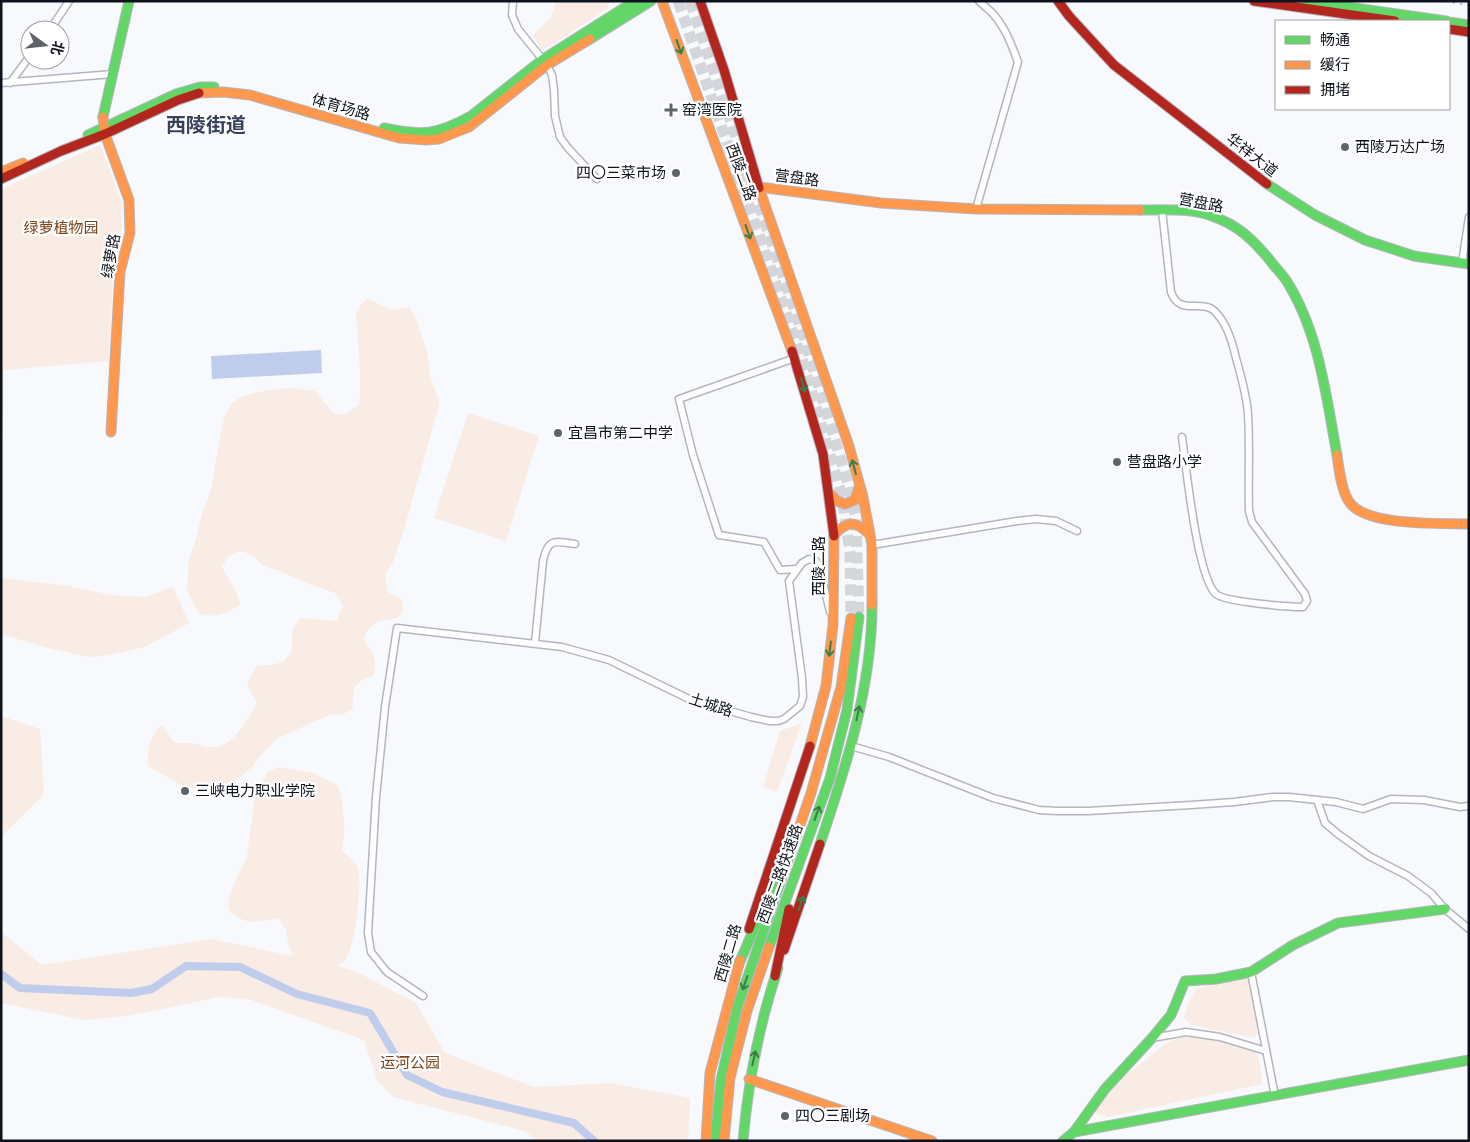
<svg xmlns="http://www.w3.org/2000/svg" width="1470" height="1142" viewBox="0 0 1470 1142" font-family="'Fira Sans','Noto Sans SC',sans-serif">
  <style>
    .green { fill: #f9ece5 }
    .water { fill: #bfccec }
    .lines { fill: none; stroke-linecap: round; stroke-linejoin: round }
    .canal { stroke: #bfccec; stroke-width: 8 }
    .highway-tunnel { stroke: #d4d6db; stroke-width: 11; stroke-dasharray: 11 5.5; stroke-linecap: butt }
    .street-casing { stroke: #b3b6be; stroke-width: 9 }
    .fast-casing { stroke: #b3b6be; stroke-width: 11 }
    .slow-casing { stroke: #b3b6be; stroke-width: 11 }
    .jam-casing { stroke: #b3b6be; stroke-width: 11 }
    .street { stroke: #fefeff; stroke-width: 6 }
    .fast { stroke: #63d668; stroke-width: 9 }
    .slow { stroke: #ff974d; stroke-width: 9 }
    .jam { stroke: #b3261e; stroke-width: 9 }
    .rail { stroke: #b6b7b8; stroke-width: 2; stroke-dasharray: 2.5 5; stroke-linecap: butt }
    .oneway { stroke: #3c7e46 }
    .poi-dot { fill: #5f636b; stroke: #fff; stroke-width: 2 }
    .labels { text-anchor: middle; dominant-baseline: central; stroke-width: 4.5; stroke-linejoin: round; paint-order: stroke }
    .street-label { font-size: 15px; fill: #0d121c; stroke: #fff }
    .poi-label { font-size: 15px; fill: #0d121c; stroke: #fff; text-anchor: start }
    .park-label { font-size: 15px; fill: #7c4418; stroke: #fff }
    .district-label { font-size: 20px; font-weight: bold; fill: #37415c; stroke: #fff }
  </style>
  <rect width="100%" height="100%" fill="#f7f9fd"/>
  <!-- green -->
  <g class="green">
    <path d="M557,1H608L609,8L542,51L533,35L550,19Z"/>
    <path d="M100,145L122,202L121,237L113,277L109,361L4,370L3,434H1V189Z"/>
    <path d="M368,299L392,310L409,307L416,318L427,352L431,379L439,400V406L403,533L393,562L385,575L388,592L402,600C407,625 388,616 376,623C370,627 366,632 363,639C372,652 379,659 373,676C354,681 352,689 353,708L344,714L330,715L277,738L263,753L251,768L241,777L221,786L186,788L148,766C146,753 150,733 162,725L175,743C182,744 189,742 195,744C202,745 207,748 215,747C235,745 248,718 257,703L247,686L250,677L258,665H273L284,661L291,652L293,628L300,618L337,621L343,605L335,593L312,585L277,570L263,566L256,559L245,552H238L229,556L222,566C227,579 239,591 240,605C225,614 219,617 201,615L192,602L187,589L189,558L194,546L203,511L211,489L224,417L232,403L242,396L269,390L293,388L315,391L334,414H346L359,404L360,394V369L356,313L362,303Z"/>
    <path d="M468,413L539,436L506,541L434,518Z"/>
    <path d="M1,578L64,585L112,595L146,597L173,587L189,623L145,647L110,655L89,657L44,647L1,634Z"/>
    <path d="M1,716L40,729L44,794L2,836Z"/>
    <path d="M802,723L777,792L763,787L780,731Z"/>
    <path d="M279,767L311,772L339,786C344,809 346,828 342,851C348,856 355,860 358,868C363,883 355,946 346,959C344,962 339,964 337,966L353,970L416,1003L445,1053L534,1087L610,1083L690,1098L688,1141H537L525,1131L393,1097L377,1080L364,1040L251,1000L220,997L128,1016L85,1020L1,1003V932L42,965L211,939L293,956L288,943L286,930L279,919C255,920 247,928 228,909L229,897L238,874L247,857L254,802L267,772Z"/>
    <path d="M1248,977L1257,1024L1256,1038L1208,1029L1190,1024L1184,1018L1188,1004L1195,990L1217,982Z"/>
    <path d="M1186,1035C1201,1037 1249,1043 1257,1054C1261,1059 1261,1077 1262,1084L1108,1117L1099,1115L1095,1112L1096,1106L1108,1090L1165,1044Z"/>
  </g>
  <!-- water -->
  <path class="water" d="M321,350L322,373L212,379L211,356Z"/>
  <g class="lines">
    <!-- canal -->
    <path class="canal" d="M1,974L20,988L131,993L152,989L186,966L240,967L297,994L370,1013L407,1075L442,1092L574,1123L594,1141"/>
    <!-- highway-tunnel -->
    <g class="highway-tunnel">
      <path d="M678,1L801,356L842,496L850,553L851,618"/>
      <path d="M690,1L804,338L849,487L856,519L859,617"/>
    </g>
    <!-- street casing -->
    <g class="street-casing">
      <g id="street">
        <path d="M513,1L512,15L518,29L547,65L552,75L554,90L555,116L560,137L568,148L597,179"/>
        <path d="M50,30L69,1"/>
        <path d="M1,83L113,74"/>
        <path d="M10,83L30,56"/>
        <path d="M976,209L1018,62C1012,46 1006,29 994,15C990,10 984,6 979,1"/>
        <path d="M1162,210L1171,292C1179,314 1196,302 1210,308C1215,310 1218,315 1221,319C1229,330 1233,345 1236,358C1241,376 1247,396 1248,415C1250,447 1248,479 1249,511L1252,522L1305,594L1307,601L1303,607C1289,607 1225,602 1216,594C1197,577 1186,466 1182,437"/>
        <path d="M1462,263L1469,217"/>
        <path d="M795,358L679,399L693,455L719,535L764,542L780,570L797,569"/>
        <path d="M872,545L1017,521L1036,519L1056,521L1077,531"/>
        <path d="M535,643L543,561C548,538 554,541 575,544"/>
        <path d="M851,746L889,757L993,798L1039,810L1058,811H1088L1191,805L1234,802L1273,797H1289L1336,802L1363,809L1391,799L1424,800L1460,807L1469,806"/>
        <path d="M1317,800L1325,823L1338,834L1369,856L1408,876L1431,893L1445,909L1469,929"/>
        <path d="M1251,972L1275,1096"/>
        <path d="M423,996L387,972L371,952L368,933L376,797L385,707L397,628L562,647L609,660L689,699L751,717L770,721H778L784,719L800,706L803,697L802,678L789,581L802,563L809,559L816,561L819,566L830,612"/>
        <path d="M1152,1038L1186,1032L1220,1037L1266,1051"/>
      </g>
    </g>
    <!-- fast casing -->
    <g class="fast-casing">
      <g id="fast">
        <path d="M1306,1L1446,21"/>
        <path d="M1449,22L1469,25"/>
        <path d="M590,39L651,1"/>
        <path d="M103,117L129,1"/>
        <path d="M384,128C422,136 437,135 471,116L542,60L635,1"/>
        <path d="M88,135L176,94L200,87H214"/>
        <path d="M1267,184L1315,215L1365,240L1414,256L1469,264"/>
        <path d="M1140,210C1162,210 1192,208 1212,216C1238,225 1252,239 1269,259C1274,266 1281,273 1286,280C1319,332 1326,395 1337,455"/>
        <path d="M820,844C846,767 872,687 872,605"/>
        <path d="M769,947L830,778L847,710L859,617"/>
        <path d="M738,966L769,894"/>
        <path d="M1074,1132L1469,1060"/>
        <path d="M715,1141L721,1080L737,1008L789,857"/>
        <path d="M743,1141C748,1082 759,1025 778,968"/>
        <path d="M1063,1141L1074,1132L1105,1089L1152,1038L1171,1015L1185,981L1216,979L1251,972L1293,945L1338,923L1445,909"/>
      </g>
    </g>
    <!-- slow casing -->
    <g class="slow-casing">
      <g id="slow">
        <path d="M662,1L792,351"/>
        <path d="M199,93L223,92L250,95L399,138L426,140L439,139L469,127L547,65L590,39"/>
        <path d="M103,117L105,134L129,200L130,233L120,272L111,432"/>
        <path d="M1,172L23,163"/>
        <path d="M759,187L881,203L976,209L1140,210"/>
        <path d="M759,188L849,446L863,497L872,545V605"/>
        <path d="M1337,455C1339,469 1341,488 1348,500C1362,527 1441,523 1469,524"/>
        <path d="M829,493L837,501L845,504L855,500L859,487"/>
        <path d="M834,535C847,521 855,520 869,534"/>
        <path d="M810,746L826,686L833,625L834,536"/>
        <path d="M789,857L811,793L841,687L851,618"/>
        <path d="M749,1079L932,1141"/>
        <path d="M706,1141L710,1073L740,960"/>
        <path d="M724,1141L730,1078L747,1011L769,947"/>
      </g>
    </g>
    <!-- jam casing -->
    <g class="jam-casing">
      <g id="jam">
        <path d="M700,1L724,70L759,188"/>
        <path d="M1058,1L1069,16L1114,65L1267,184"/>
        <path d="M1254,1L1395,21"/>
        <path d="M1449,29L1469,32"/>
        <path d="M1,179L61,151L105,134L178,100L199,93"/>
        <path d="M792,351L823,454L834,536"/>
        <path d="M749,929L810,746"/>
        <path d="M784,950L820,844"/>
        <path d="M775,976L789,909"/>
      </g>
    </g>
    <!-- street -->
    <use href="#street" class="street"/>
    <!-- fast -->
    <use href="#fast" class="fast"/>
    <!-- slow -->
    <use href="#slow" class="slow"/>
    <!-- jam -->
    <use href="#jam" class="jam"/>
    <!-- rail -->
    <path class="rail" d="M1445,1L1469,5"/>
  </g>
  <!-- one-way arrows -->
  <defs><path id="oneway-shaft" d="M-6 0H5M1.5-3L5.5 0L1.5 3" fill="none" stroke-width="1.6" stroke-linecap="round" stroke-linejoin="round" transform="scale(1.25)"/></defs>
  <g class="oneway">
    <use href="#oneway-shaft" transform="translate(679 47) rotate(70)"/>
    <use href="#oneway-shaft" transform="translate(748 232) rotate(70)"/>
    <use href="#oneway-shaft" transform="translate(803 385) rotate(74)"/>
    <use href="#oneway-shaft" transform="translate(854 467) rotate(-105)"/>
    <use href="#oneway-shaft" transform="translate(830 649) rotate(97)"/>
    <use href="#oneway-shaft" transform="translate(858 713) rotate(-78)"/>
    <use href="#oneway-shaft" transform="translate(817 813) rotate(-71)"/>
    <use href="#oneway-shaft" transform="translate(801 903) rotate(-72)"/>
    <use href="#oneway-shaft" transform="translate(745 983) rotate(109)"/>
    <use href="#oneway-shaft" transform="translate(754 1058) rotate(-77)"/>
  </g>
  <!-- markers -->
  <g class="poi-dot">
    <path d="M668.5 102.5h5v5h5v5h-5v5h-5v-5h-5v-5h5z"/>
    <circle cx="1345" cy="147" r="5"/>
    <circle cx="676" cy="173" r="5"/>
    <circle cx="558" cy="433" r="5"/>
    <circle cx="1117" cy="462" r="5"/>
    <circle cx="185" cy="791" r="5"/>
    <circle cx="785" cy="1116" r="5"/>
  </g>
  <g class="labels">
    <!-- street labels -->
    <g class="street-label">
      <text transform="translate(341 107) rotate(16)">体育场路</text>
      <text transform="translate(1252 155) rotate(38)">华祥大道</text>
      <text transform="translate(741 172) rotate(70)">西陵二路</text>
      <text transform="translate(797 178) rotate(7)">营盘路</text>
      <text transform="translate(1201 203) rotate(11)">营盘路</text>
      <text transform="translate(111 256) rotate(-80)">绿萝路</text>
      <text transform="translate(819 566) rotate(-90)">西陵二路</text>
      <text transform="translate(711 705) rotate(18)">土城路</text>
      <text transform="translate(780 874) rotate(-70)">西陵二路快速路</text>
      <text transform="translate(728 953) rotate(-74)">西陵二路</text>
    </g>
    <!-- poi labels -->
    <g class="poi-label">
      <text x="682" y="110">窑湾医院</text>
      <text x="1355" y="147">西陵万达广场</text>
      <text x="666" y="173" text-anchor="end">四〇三菜市场</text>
      <text x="568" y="433">宜昌市第二中学</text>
      <text x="1127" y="462">营盘路小学</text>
      <text x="195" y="791">三峡电力职业学院</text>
      <text x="795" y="1116">四〇三剧场</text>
    </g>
    <!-- park labels -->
    <g class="park-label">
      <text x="61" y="228">绿萝植物园</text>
      <text x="410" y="1063">运河公园</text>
    </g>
    <!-- district labels -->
    <g class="district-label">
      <text x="206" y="125">西陵街道</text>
    </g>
  </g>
  <!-- border -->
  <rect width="1470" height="1142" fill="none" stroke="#0d121c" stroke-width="5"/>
  <!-- legend -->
  <rect x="1275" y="20" width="175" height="90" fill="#ffffff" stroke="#9ea0a4"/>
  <rect x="1285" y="36" width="25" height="8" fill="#63d668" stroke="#9ea0a4"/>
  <text x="1320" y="45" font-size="15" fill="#0d121c">畅通</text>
  <rect x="1285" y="61" width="25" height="8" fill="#ff974d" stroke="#9ea0a4"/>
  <text x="1320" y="70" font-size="15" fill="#0d121c">缓行</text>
  <rect x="1285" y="86" width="25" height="8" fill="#b3261e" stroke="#9ea0a4"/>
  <text x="1320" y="95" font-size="15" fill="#0d121c">拥堵</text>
  <!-- north arrow -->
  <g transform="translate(45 45) rotate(105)"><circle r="24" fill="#ffffff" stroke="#9ea0a4"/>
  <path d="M0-4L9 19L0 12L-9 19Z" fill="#5f636b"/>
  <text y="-8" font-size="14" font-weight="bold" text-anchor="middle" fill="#0d121c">北</text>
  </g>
</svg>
